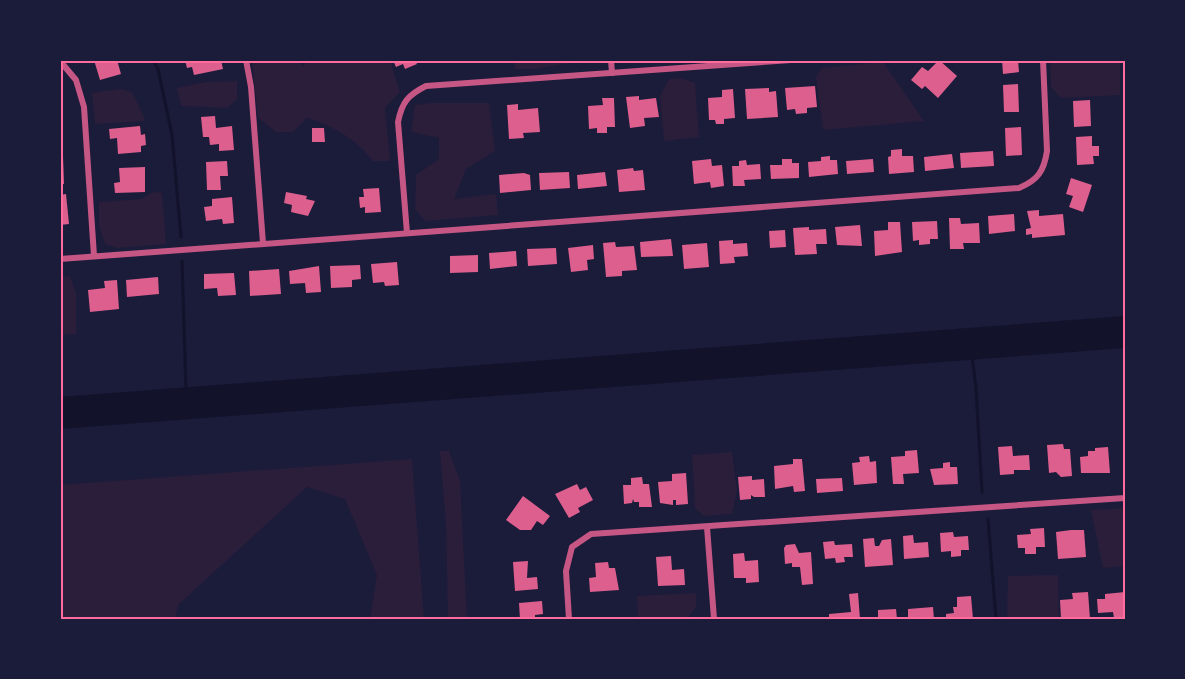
<svg xmlns="http://www.w3.org/2000/svg" width="1185" height="679" viewBox="0 0 1185 679" font-family="Montserrat,sans-serif">
  <style>
    .green { fill: #2a1e3b }
    .water { fill: #12122b }
    .lines { fill: none; stroke-linecap: round; stroke-linejoin: round }
    .stream { stroke: #12122b; stroke-width: 3 }
    .building { fill: #dd5f8e }
    .minor { stroke: #c65784; stroke-width: 6 }
    .neatline { fill: none; stroke: #ff6b9d; stroke-width: 2 }
  </style>
  <rect width="100%" height="100%" fill="#1b1b3a"/>
  <!-- green -->
  <g class="green">
    <path d="M252,60H295L304,66L308,60H390L400,92L385,108L390,161H373C357,140 332,125 307,118L293,132H276L258,118Z"/>
    <path d="M514,60H589L536,69H515Z"/>
    <path d="M1050,60H1120V95L1061,98L1051,87Z"/>
    <path d="M883,62L924,121L823,130L816,77L822,68Z"/>
    <path d="M681,78L695,83L699,137L664,141L660,96L669,79Z"/>
    <path d="M237,81V99L228,108L181,106L177,88L206,82Z"/>
    <path d="M120,89L132,92L146,121L95,124L92,93Z"/>
    <path d="M432,103H489L495,151L466,169L454,199L496,194L498,215L425,221L415,209L416,175L439,159V138L411,132L415,105Z"/>
    <path d="M153,192L162,193L166,244L117,248L105,244L99,225V202L141,199Z"/>
    <path d="M70,276L76,293V334L60,335V277Z"/>
    <path d="M440,451H449L460,481L467,619H448L446,525Z"/>
    <path d="M732,452L737,491L732,514L704,516L695,508L692,455Z"/>
    <path d="M412,459L424,619H370L377,575L345,499L307,487L178,605L175,619H60V485Z"/>
    <path d="M1125,508V566L1103,568L1091,510Z"/>
    <path d="M1058,575L1059,619H1007L1008,576Z"/>
    <path d="M696,593V607L687,619H638L637,596Z"/>
  </g>
  <!-- water -->
  <path class="water" d="M1125,316V348L60,429V397Z"/>
  <g class="lines">
    <!-- stream -->
    <g class="stream">
      <path d="M153,60L158,69L172,135L181,237"/>
      <path d="M1124,60L1125,77"/>
      <path d="M182,261L186,391"/>
      <path d="M972,356L976,388L982,492"/>
      <path d="M988,519L996,619"/>
    </g>
  </g>
  <!-- building -->
  <g class="building">
    <path d="M94,60H117L121,74L100,80Z"/>
    <path d="M185,60H221L223,69L194,75L192,67L187,68Z"/>
    <path d="M393,60H415L417,64L405,69L403,64L396,67Z"/>
    <path d="M939,60L957,76L938,98L925,86L922,89L911,80L922,67L928,71Z"/>
    <path d="M1002,60H1018L1019,72L1003,74Z"/>
    <path d="M1018,84L1019,112H1004L1003,85Z"/>
    <path d="M815,86L817,107L807,108V113L796,114L795,109L787,110L785,88Z"/>
    <path d="M769,88V92L776,91L778,117L747,119L745,89Z"/>
    <path d="M733,89L735,118L724,119V124H716L715,120H709L708,98L722,97V90Z"/>
    <path d="M639,96V100L656,98L659,117L644,118L645,126L630,128L626,97Z"/>
    <path d="M602,98H614L615,127H607V133H597V128L589,129L588,106L603,105Z"/>
    <path d="M1090,100L1091,126L1074,127L1073,101Z"/>
    <path d="M518,104V110L538,108L540,132L523,133L524,138L509,139L507,105Z"/>
    <path d="M215,116L216,128L232,126L234,150L219,151V144L210,145L209,137H203L201,117Z"/>
    <path d="M140,126L141,135L145,134L146,145L141,146V152L118,154L117,138L110,139L109,129Z"/>
    <path d="M1021,127L1022,155L1006,156L1005,128Z"/>
    <path d="M312,128H324L325,142H312Z"/>
    <path d="M1092,136V146H1099V156H1093L1094,164L1077,165L1076,137Z"/>
    <path d="M902,149V156H913L914,172L889,174L888,157L891,156V150Z"/>
    <path d="M993,151L994,166L961,168L960,153Z"/>
    <path d="M952,154L954,168L925,171L924,157Z"/>
    <path d="M60,156H63L64,184H60Z"/>
    <path d="M830,156V160H837L838,174L809,177L808,162L821,161V157Z"/>
    <path d="M711,159L712,166L722,165L724,186L711,188L710,182L694,184L692,161Z"/>
    <path d="M782,159H792V163H799V178L771,179L770,165H782Z"/>
    <path d="M873,159L874,172L847,174L846,161Z"/>
    <path d="M746,160L747,165L760,164L761,179L744,180L745,186H733L732,166H739V161Z"/>
    <path d="M227,161L228,176H220L221,190H207L206,162Z"/>
    <path d="M145,167V192L115,193L114,183L120,182L119,168Z"/>
    <path d="M633,168L634,171L643,170L645,190L619,192L617,170Z"/>
    <path d="M569,172L570,188L540,190L539,173Z"/>
    <path d="M605,172L607,186L578,189L577,175Z"/>
    <path d="M524,173L530,175L531,190L500,193L499,175Z"/>
    <path d="M1071,178L1092,185L1083,212L1069,207L1073,196L1066,194Z"/>
    <path d="M379,188L381,212L365,213V207L360,208L359,197H364L363,189Z"/>
    <path d="M286,192L307,196L306,199L315,201L308,216L291,212L292,205L284,203Z"/>
    <path d="M66,194L69,224L60,225V195Z"/>
    <path d="M232,197L234,223L223,224L222,219L206,221L204,207L212,206V199Z"/>
    <path d="M1039,210V216L1063,214L1065,235L1032,238V234L1026,235V229L1031,228L1027,211Z"/>
    <path d="M1014,214L1015,231L989,234L988,216Z"/>
    <path d="M949,218H960L961,224L979,223L980,243H963L964,249H950Z"/>
    <path d="M937,221L938,239H930V244L919,245V240L913,241L912,222Z"/>
    <path d="M888,222H900L902,252L875,256L874,231L888,230Z"/>
    <path d="M860,225L862,246L837,245L835,227Z"/>
    <path d="M809,227V230L826,229L827,244H816L817,254L795,255L793,228Z"/>
    <path d="M785,230L786,247L770,248L769,231Z"/>
    <path d="M671,239L673,256L641,257L640,242Z"/>
    <path d="M733,240V244L747,243L748,256L734,257L735,263L720,264L719,241Z"/>
    <path d="M615,242L616,247L634,246L637,270L622,271V276L606,277L603,243Z"/>
    <path d="M707,243L709,267L684,269L682,245Z"/>
    <path d="M593,245L594,259L587,260L588,270L571,272L568,248Z"/>
    <path d="M556,248L557,264L528,266L527,249Z"/>
    <path d="M516,251L517,266L490,269L489,253Z"/>
    <path d="M478,255V272L450,273V256Z"/>
    <path d="M397,262L399,285L385,286L384,282L373,283L371,264Z"/>
    <path d="M360,265L361,279L352,280V287L331,288L330,266Z"/>
    <path d="M319,266L321,292L306,293L305,283L290,284L289,271Z"/>
    <path d="M279,269L281,294L250,296L249,271Z"/>
    <path d="M234,273L236,295L218,296L217,288L204,289V274Z"/>
    <path d="M158,277L159,294L127,297L126,280Z"/>
    <path d="M117,280L119,309L90,312L88,290L105,288L104,281Z"/>
    <path d="M1063,444L1064,449H1070L1072,476L1061,477L1056,472L1049,473L1047,445Z"/>
    <path d="M1012,446L1013,456L1029,455L1030,470H1014V474L1000,475L998,447Z"/>
    <path d="M1108,447L1110,473H1081L1080,457L1088,456V451H1095V448Z"/>
    <path d="M917,450L919,473L903,474L904,484H893L891,457L905,456V451Z"/>
    <path d="M869,456L870,462L876,461L877,483L854,485L852,463L860,462L859,457Z"/>
    <path d="M793,459H802L805,491L794,492L793,486L775,489L774,466L793,464Z"/>
    <path d="M950,462V467H957L958,484L934,485L930,469L943,468V463Z"/>
    <path d="M686,473L688,504L676,505V500H673V505L660,503L658,482L672,481V474Z"/>
    <path d="M752,476V480L764,479L765,497H754L751,495V499L740,500L738,477Z"/>
    <path d="M642,477L643,484H649L652,507H639V502H634L633,499L632,503L624,504L623,485H631V478Z"/>
    <path d="M842,478L843,491L817,493L816,479Z"/>
    <path d="M577,484L580,490L586,487L593,500L578,508L580,512L569,518L555,494Z"/>
    <path d="M523,496L550,516L543,525L537,521L531,530H520L506,520Z"/>
    <path d="M1044,528L1045,547H1036V554H1025V548H1018L1017,535L1031,534L1030,529Z"/>
    <path d="M1071,530H1084L1086,557L1058,559L1056,532Z"/>
    <path d="M953,532L954,537L968,536L969,550H961V556L951,557V551L941,552L940,533Z"/>
    <path d="M913,535L914,543L928,542L929,557L904,559L903,536Z"/>
    <path d="M874,538L875,546H879L882,540L891,539L893,565L865,567L863,539Z"/>
    <path d="M834,541L835,545L852,544L853,557H844L845,562L836,563L835,558L825,559L823,542Z"/>
    <path d="M795,544L799,553L811,552L813,584L802,585L800,567H792V563L785,564L784,548L786,545Z"/>
    <path d="M744,553L745,561L758,560L759,582L746,583V578H734L733,554Z"/>
    <path d="M671,556L672,570L684,569L685,585L658,586L656,557Z"/>
    <path d="M528,561L527,578L537,577L538,589L515,591L513,562Z"/>
    <path d="M608,562L609,568H615L619,590L590,592L589,578L596,577L595,563Z"/>
    <path d="M1088,592L1090,619H1061L1060,600L1073,599L1072,593Z"/>
    <path d="M1125,592V617L1114,618L1113,612L1098,613L1097,599H1105V594Z"/>
    <path d="M858,593L860,619H829V614L851,612L849,594Z"/>
    <path d="M971,596L973,619H946V614L954,613L953,607H957V597Z"/>
    <path d="M542,601L543,614L535,615V619H520L519,603Z"/>
    <path d="M933,607L934,619H908V609Z"/>
    <path d="M896,609L897,619H878V610Z"/>
  </g>
  <g class="lines">
    <!-- minor -->
    <g class="minor">
      <path d="M246,60L251,87L263,243"/>
      <path d="M611,60L612,73"/>
      <path d="M60,61L76,80L84,107L94,256"/>
      <path d="M407,233L398,122C402,102 408,95 426,86L791,60"/>
      <path d="M60,259L1019,188C1038,180 1044,171 1047,151L1043,60"/>
      <path d="M707,527L714,619"/>
      <path d="M569,619L566,571L572,547L591,534L1125,498"/>
    </g>
  </g>
  <!-- border -->
  <rect width="1185" height="679" fill="none" stroke="#1b1b3a" stroke-width="123"/>
  <rect x="62" y="62" width="1062" height="556" class="neatline"/>
</svg>
